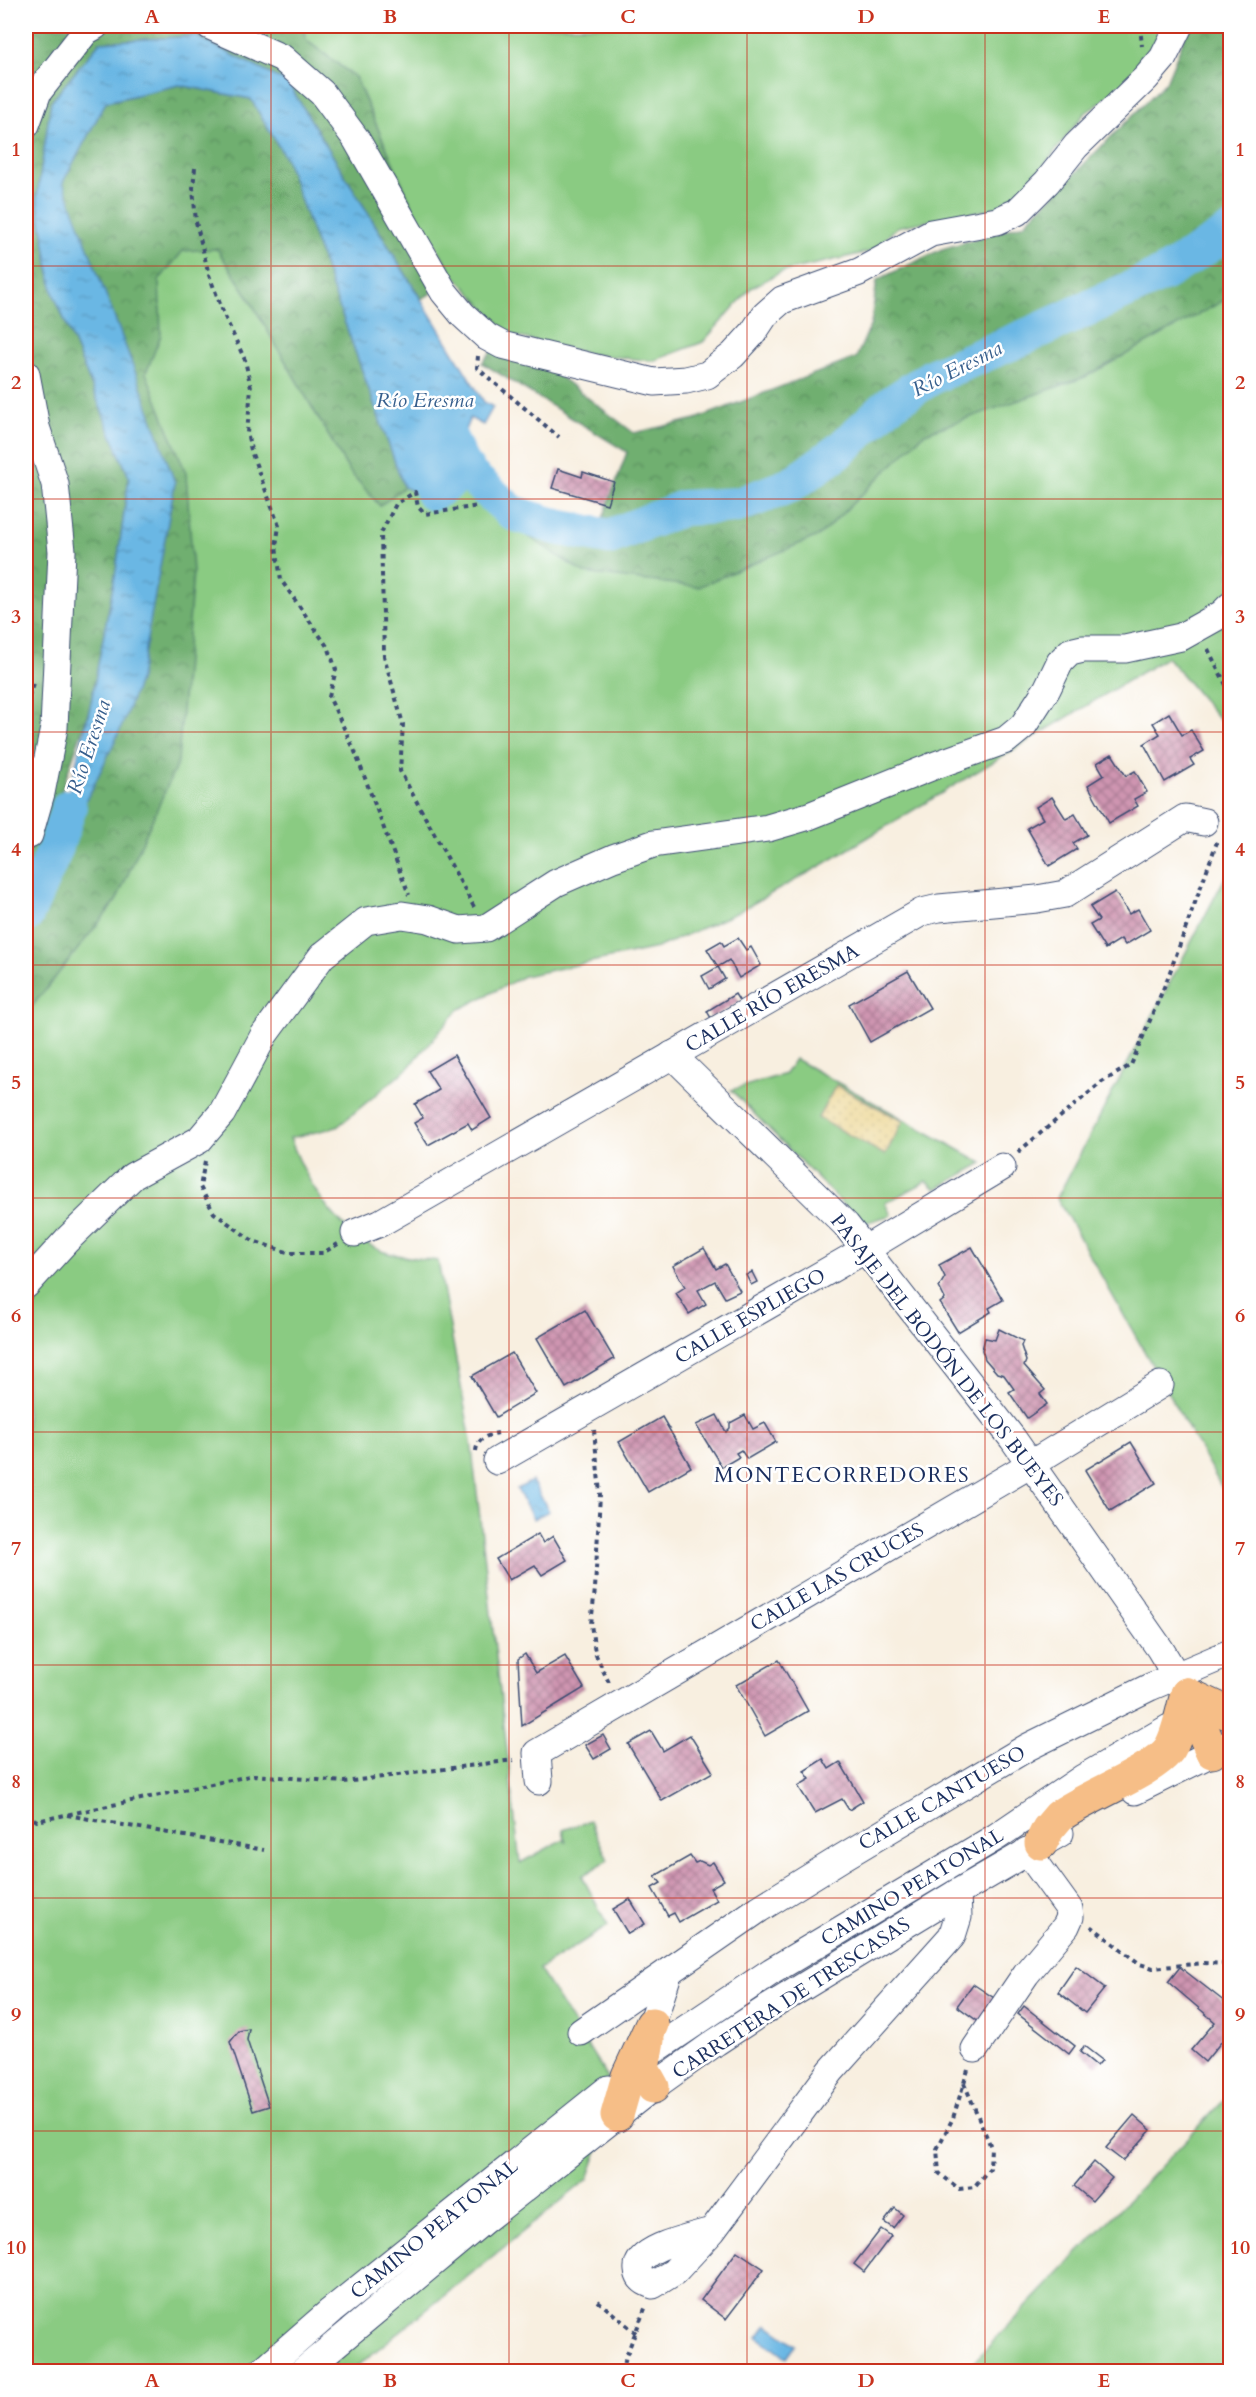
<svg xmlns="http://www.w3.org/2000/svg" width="1256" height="2397" viewBox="0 0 1256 2397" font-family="Cardo,serif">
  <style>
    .green { fill: #8acb82; stroke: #527d70; stroke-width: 1.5 }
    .forest { fill: url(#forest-crowns); stroke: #456f67; stroke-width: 1.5 }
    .sand { fill: url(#sand-dots); stroke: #84847e; stroke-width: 1.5 }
    .water { fill: url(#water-ripples); stroke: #4373a1; stroke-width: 1.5 }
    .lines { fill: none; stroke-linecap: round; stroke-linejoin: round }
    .river { stroke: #6bb7e4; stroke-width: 36 }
    .building { fill: url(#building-cross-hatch) }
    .minor-casing { stroke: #3c4c72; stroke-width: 29 }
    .major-casing { stroke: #3c4c72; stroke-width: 35 }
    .path { stroke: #3c4c72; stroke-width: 4; stroke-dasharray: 4.5 4.5; stroke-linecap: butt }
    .minor { stroke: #fff; stroke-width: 27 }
    .major { stroke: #f6be87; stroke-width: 33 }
    .grid { fill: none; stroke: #c8321e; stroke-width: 1.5; stroke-opacity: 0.55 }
    .labels { text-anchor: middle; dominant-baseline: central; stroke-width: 5; stroke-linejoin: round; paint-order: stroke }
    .street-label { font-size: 20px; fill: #1b2f5e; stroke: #fff }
    .water-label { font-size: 21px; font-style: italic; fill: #375f8d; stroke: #fff }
    .neighbourhood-label { font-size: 21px; letter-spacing: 1.5px; fill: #1b2f5e; stroke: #fff }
    .neatline { fill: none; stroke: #c8321e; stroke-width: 2 }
    .grid-label { font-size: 20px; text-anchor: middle; font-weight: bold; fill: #c8321e }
  </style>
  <defs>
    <pattern id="forest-crowns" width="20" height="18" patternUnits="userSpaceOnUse" patternTransform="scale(1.5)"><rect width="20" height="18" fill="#6faf70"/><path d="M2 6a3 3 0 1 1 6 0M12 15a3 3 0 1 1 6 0" fill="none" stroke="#5a8f5f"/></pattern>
    <pattern id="sand-dots" width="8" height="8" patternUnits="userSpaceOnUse" patternTransform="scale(1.5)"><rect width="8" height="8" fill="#eeda9e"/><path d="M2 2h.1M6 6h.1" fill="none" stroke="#ccbb8a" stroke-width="1.8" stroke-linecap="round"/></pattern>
    <pattern id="water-ripples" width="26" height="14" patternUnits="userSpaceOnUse" patternTransform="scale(1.5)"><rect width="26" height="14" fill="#6bb7e4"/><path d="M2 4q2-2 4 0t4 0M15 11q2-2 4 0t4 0" fill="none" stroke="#5795bc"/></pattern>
    <pattern id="building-cross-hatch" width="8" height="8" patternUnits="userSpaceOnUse" patternTransform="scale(1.5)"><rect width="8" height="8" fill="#cf95b1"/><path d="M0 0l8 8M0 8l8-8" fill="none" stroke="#a77a93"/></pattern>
  </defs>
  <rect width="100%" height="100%" fill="#fff"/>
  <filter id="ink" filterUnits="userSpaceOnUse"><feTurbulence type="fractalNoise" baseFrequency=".0167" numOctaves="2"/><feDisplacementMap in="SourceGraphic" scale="12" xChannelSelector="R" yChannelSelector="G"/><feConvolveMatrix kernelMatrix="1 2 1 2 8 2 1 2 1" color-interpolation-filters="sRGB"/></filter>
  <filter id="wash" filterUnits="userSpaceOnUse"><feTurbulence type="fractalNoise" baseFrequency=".008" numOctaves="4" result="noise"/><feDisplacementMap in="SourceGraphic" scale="24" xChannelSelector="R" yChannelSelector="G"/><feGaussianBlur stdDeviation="1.35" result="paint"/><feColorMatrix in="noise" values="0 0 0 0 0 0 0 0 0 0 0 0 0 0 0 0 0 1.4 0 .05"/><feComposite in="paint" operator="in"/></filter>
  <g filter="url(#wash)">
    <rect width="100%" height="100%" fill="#f8efe0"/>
    <!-- green -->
    <g class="green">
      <path d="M303,26H1164L1133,80L1084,114L1025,190L997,208L897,227L873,251L781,272L751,288L703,342L653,361L590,354L510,335L453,274L413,208L355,77L306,40Z"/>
      <path d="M70,100L461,463C472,477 498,506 515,514C544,527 578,531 609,537L1230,232V732L1167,657L824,864L738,912L657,948L524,976L458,1010L408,1068L337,1127L290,1138C307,1183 334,1228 379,1250C393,1257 422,1258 438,1261L471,1441L520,1863L564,1839L566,1843L563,1830L590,1821L608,1860L582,1876L608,1926L539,1969L618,2094L588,2179L351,2371H26V915L54,852L127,635Z"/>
      <path d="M1230,868V1502L1057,1198Z"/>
      <path d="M795,1059L983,1163L936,1189L927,1181L885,1203L891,1215L862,1224L731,1090L785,1074Z"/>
      <path d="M1230,2094V2371H965Z"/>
    </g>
    <!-- forest -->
    <g class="forest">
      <path d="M26,26H303L306,40L355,77L413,208L432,293L421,299L288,83L195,36L100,42L51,102L37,197L53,292L129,477L116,571L90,707L39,857L26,885Z"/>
      <path d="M1189,26H1230V297L1085,377L925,433L820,535L698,587L584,573L487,509L494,477L519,502L595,540L627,452L482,363L495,347L551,370L634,433L696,419L856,358L871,324L877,280L942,249L1024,224L1166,82Z"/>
      <path d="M179,85L251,99L286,159L404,487L380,506L349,471L244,290L217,249L183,251L159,280L161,335L146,373L186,473L193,572L178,762L116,901L26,1014V923L49,890L94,773L156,491L62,182L106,102Z"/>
    </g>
    <!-- sand -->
    <path class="sand" d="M836,1085L903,1121L885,1155L818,1118Z"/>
    <!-- water -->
    <g class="water">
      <path d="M195,36L288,83L484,402L493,407L483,425L470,418L460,442L471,455L415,492L404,487L286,159L251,99L179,85L106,102L63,182L141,387L175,483L140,678L121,728L91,791L54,852L90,707L116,571L129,477L53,292L37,197L51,102L100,42Z"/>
      <path d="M532,1481L549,1511L533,1519L517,1489Z"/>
      <path d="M767,2324L796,2345L787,2358L758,2337Z"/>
    </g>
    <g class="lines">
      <!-- river -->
      <g class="river">
        <path d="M441,419L461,463L471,476L513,513L557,527L609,537L683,508L738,505L791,485L840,450L886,407L933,376L1034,333L1165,273L1230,232"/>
        <path d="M422,436L420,462L433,493L467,470"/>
        <path d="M26,915L54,852L69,807"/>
      </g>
    </g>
    <g id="blocks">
      <!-- building -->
      <g class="building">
        <path d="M558,469L582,477L583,472L614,482L607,504L552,488Z"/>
        <path d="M1169,713L1182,735L1191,730L1204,751L1190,759L1194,765L1165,782L1144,744L1160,734L1153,723Z"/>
        <path d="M1112,754L1126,776L1135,771L1147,792L1134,799L1138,806L1109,823L1088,785L1104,775L1097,763Z"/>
        <path d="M1052,797L1066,819L1075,814L1087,835L1073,843L1077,849L1049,866L1027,828L1043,819L1036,807Z"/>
        <path d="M1115,892L1129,914L1138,909L1150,930L1125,945L1121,939L1105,949L1090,925L1099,920L1090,907Z"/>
        <path d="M738,938L746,950L751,947L761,965L739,978L729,960L718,967L707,949L721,941L724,946Z"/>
        <path d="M718,967L725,979L709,989L702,976Z"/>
        <path d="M908,971L930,1008L870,1042L849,1004Z"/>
        <path d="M735,994L740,1002L711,1018L707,1011Z"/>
        <path d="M454,1055L491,1118L472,1130L468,1123L428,1145L414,1123L423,1118L415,1104L439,1090L427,1071Z"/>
        <path d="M972,1247L1003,1300L989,1308L991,1312L958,1332L940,1303L945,1299L939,1287L945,1277L939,1265Z"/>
        <path d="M704,1248L716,1269L725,1264L740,1291L725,1298L715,1281L698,1290L706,1304L689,1314L676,1293L685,1287L673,1266Z"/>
        <path d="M752,1272L757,1282L751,1285L746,1275Z"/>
        <path d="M585,1310L614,1359L566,1388L537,1338Z"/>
        <path d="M999,1329L1023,1341L1021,1346L1026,1361L1024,1366L1045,1390L1040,1394L1047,1404L1027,1418L1009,1392L1014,1389L1004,1375L997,1373L985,1359L982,1350L985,1338L995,1340Z"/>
        <path d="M512,1353L536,1393L496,1417L472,1376Z"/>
        <path d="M717,1415L726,1432L730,1428V1423L745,1415L753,1429L765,1423L776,1442L747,1459L741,1450L736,1453L739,1457L722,1467L696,1425Z"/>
        <path d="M662,1417L691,1467L648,1492L619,1442Z"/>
        <path d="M1131,1442L1156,1483L1110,1511L1085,1470Z"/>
        <path d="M538,1534L543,1543L553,1536L567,1560L542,1575L535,1565L509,1580L496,1559Z"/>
        <path d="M525,1654L536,1673L565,1656L584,1688L522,1726L518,1659Z"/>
        <path d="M779,1660L808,1711L765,1736L736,1685Z"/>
        <path d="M651,1731L663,1751L690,1735L713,1772L662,1801L628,1744Z"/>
        <path d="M603,1735L611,1749L594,1759L585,1745Z"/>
        <path d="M823,1759L829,1769L840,1762L863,1801L849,1810L842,1799L815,1813L798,1786L810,1779L804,1771Z"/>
        <path d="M690,1856L695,1863L700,1861L708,1865L713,1862L724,1880L710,1888L717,1900L679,1922L674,1913L668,1916L652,1888L661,1883L655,1876Z"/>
        <path d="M630,1899L645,1924L628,1934L613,1909Z"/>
        <path d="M1076,1966L1105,1988L1085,2013L1058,1992Z"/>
        <path d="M1180,1967L1230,2006V2031L1205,2062L1191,2050L1215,2022L1168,1982Z"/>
        <path d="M973,1984L1000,2002L983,2025L957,2006Z"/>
        <path d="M1024,2006L1075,2046L1069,2054L1018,2014Z"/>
        <path d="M249,2029L247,2040L269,2106L253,2111L230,2042L239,2031Z"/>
        <path d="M1084,2046L1102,2060L1097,2066L1080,2052Z"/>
        <path d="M1134,2115L1151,2130L1123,2161L1106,2148Z"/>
        <path d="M1094,2162L1112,2178L1092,2201L1074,2186Z"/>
        <path d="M895,2208L903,2215L893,2228L884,2222Z"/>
        <path d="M881,2229L891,2236L864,2272L854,2264Z"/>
        <path d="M737,2251L764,2269L726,2319L701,2300Z"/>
      </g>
    </g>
  </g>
  <g filter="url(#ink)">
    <use href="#blocks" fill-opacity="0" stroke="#3c4c72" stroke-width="1.5"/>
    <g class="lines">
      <!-- minor casing -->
      <g class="minor-casing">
        <g id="minor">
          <path d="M210,26L282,58L322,93L356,139L444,292L463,315L487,337L502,345L654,382L686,380L707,375L733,355L753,333L765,315L782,300L859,272L931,233L997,221L1017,212L1047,182L1076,146L1146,78L1163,58L1179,26"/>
          <path d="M26,125L38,92L86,31L95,26"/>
          <path d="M26,374L36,427L55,484L62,551L54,728L41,793L29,835"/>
          <path d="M672,1055L846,1225L1013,1439L1160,1649L1187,1694"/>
          <path d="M355,1233L380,1223L922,912L939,908L1037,899L1065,894L1185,818L1204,822"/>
          <path d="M26,1285L67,1240L133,1176L199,1140L222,1113L264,1035L322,956L366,921L402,915L428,919L459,930L486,928L556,883L613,858L653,844L768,828L809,816L936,765L1006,740L1023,726L1047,689L1060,662L1070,652L1083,649H1125L1181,637L1222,614L1230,606"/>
          <path d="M497,1461L866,1249L1002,1167"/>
          <path d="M539,1781L537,1753L1031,1464L1160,1385"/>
          <path d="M1135,1791L1230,1744"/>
          <path d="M652,2024L669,1971"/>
          <path d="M581,2032L759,1909L843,1857L1028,1747L1150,1687L1230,1653"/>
          <path d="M656,2049L772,1971L996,1837L1083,1778L1169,1728"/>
          <path d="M975,2049L1026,1974L1066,1926L1070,1917L1069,1909L1027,1851"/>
          <path d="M712,2231C696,2236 635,2247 638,2270C639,2279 646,2283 653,2285L674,2272L712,2231L831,2071L952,1936L958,1917L957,1893"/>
          <path d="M261,2372L331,2311L608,2089"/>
          <path d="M302,2372L483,2221L653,2087L716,2042L765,2010L957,1893L1060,1833"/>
        </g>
      </g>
      <!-- major casing -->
      <g class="major-casing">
        <g id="major">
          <path d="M1187,1694L1212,1752"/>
          <path d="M1187,1694L1230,1714"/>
          <path d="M1041,1843L1048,1829L1059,1816C1085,1797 1155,1771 1170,1748C1179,1732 1182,1711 1187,1694"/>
          <path d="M648,2040L643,2069L653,2087"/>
          <path d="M617,2115L628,2076L652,2024"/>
        </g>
      </g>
      <!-- path -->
      <g class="path">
        <path d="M1140,26L1142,46"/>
        <path d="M195,168L193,188L196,222L209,275L225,317L245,360L251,388L247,433L252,454L279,526L276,546L281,580L329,649L336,670L329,697L354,749L409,895"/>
        <path d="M478,356L477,368L559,437"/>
        <path d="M26,501L34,497"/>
        <path d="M1208,649L1230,693"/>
        <path d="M26,705L33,683"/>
        <path d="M1225,818L1230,807"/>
        <path d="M474,907L400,771L403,724L384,656L381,533L396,504L415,492L418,507L425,514L479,506"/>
        <path d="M1018,1152L1102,1082L1131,1065L1167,980L1217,842"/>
        <path d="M205,1161L200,1187L214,1213L253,1241L290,1253H323L338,1244"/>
        <path d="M594,1430L600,1494L595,1589L591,1624L595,1653L610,1685"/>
        <path d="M476,1451C477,1439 487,1435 498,1433"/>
        <path d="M26,1814L37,1821L254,1775L344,1782L514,1760"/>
        <path d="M67,1815L264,1850"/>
        <path d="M1091,1926L1140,1964L1153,1968L1204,1963L1230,1964"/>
        <path d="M964,2083L991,2147L990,2168L974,2187L959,2189L939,2173L937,2149L953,2118L968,2070"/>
        <path d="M598,2301L636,2333"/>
        <path d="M623,2372L626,2356L646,2306"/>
      </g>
      <!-- minor -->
      <use href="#minor" class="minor"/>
      <!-- major -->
      <use href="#major" class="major"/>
    </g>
  </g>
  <!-- grid -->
  <path class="grid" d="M271,26V2372M509,26V2372M747,26V2372M985,26V2372M26,266H1230M26,499H1230M26,732H1230M26,965H1230M26,1198H1230M26,1432H1230M26,1665H1230M26,1898H1230M26,2131H1230"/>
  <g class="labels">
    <!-- street labels -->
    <g class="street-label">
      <text transform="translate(772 998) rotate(-30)">CALLE RÍO ERESMA</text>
      <text transform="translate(750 1316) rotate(-30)">CALLE ESPLIEGO</text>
      <text transform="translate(947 1360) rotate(52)">PASAJE DEL BODÓN DE LOS BUEYES</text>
      <text transform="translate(837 1577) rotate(-30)">CALLE LAS CRUCES</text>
      <text transform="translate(942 1798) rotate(-30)">CALLE CANTUESO</text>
      <text transform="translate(912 1887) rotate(-31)">CAMINO PEATONAL</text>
      <text transform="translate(791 1998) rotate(-33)">CARRETERA DE TRESCASAS</text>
      <text transform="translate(434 2229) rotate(-39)">CAMINO PEATONAL</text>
    </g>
    <!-- water labels -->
    <g class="water-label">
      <text transform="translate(957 369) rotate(-27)">Río Eresma</text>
      <text x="425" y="400">Río Eresma</text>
      <text transform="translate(89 747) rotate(-72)">Río Eresma</text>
    </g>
    <!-- neighbourhood labels -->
    <g class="neighbourhood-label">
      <text x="842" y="1475">MONTECORREDORES</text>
    </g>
  </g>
  <!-- margin -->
  <rect width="1256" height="2397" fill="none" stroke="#fff" stroke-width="66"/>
  <rect x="33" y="33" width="1190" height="2331" class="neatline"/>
  <g class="grid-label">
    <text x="152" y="23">A</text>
    <text x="390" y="23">B</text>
    <text x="628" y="23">C</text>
    <text x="866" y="23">D</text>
    <text x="1104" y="23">E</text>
    <text x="16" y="156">1</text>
    <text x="1240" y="156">1</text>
    <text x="16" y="389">2</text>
    <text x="1240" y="389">2</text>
    <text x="16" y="623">3</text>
    <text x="1240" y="623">3</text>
    <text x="16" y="856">4</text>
    <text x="1240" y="856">4</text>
    <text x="16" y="1089">5</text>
    <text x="1240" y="1089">5</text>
    <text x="16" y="1322">6</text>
    <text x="1240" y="1322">6</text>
    <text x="16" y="1555">7</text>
    <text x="1240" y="1555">7</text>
    <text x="16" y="1788">8</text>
    <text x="1240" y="1788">8</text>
    <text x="16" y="2021">9</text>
    <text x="1240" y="2021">9</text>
    <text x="16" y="2254">10</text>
    <text x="1240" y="2254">10</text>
    <text x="152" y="2387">A</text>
    <text x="390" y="2387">B</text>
    <text x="628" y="2387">C</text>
    <text x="866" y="2387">D</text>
    <text x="1104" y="2387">E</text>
  </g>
</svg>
